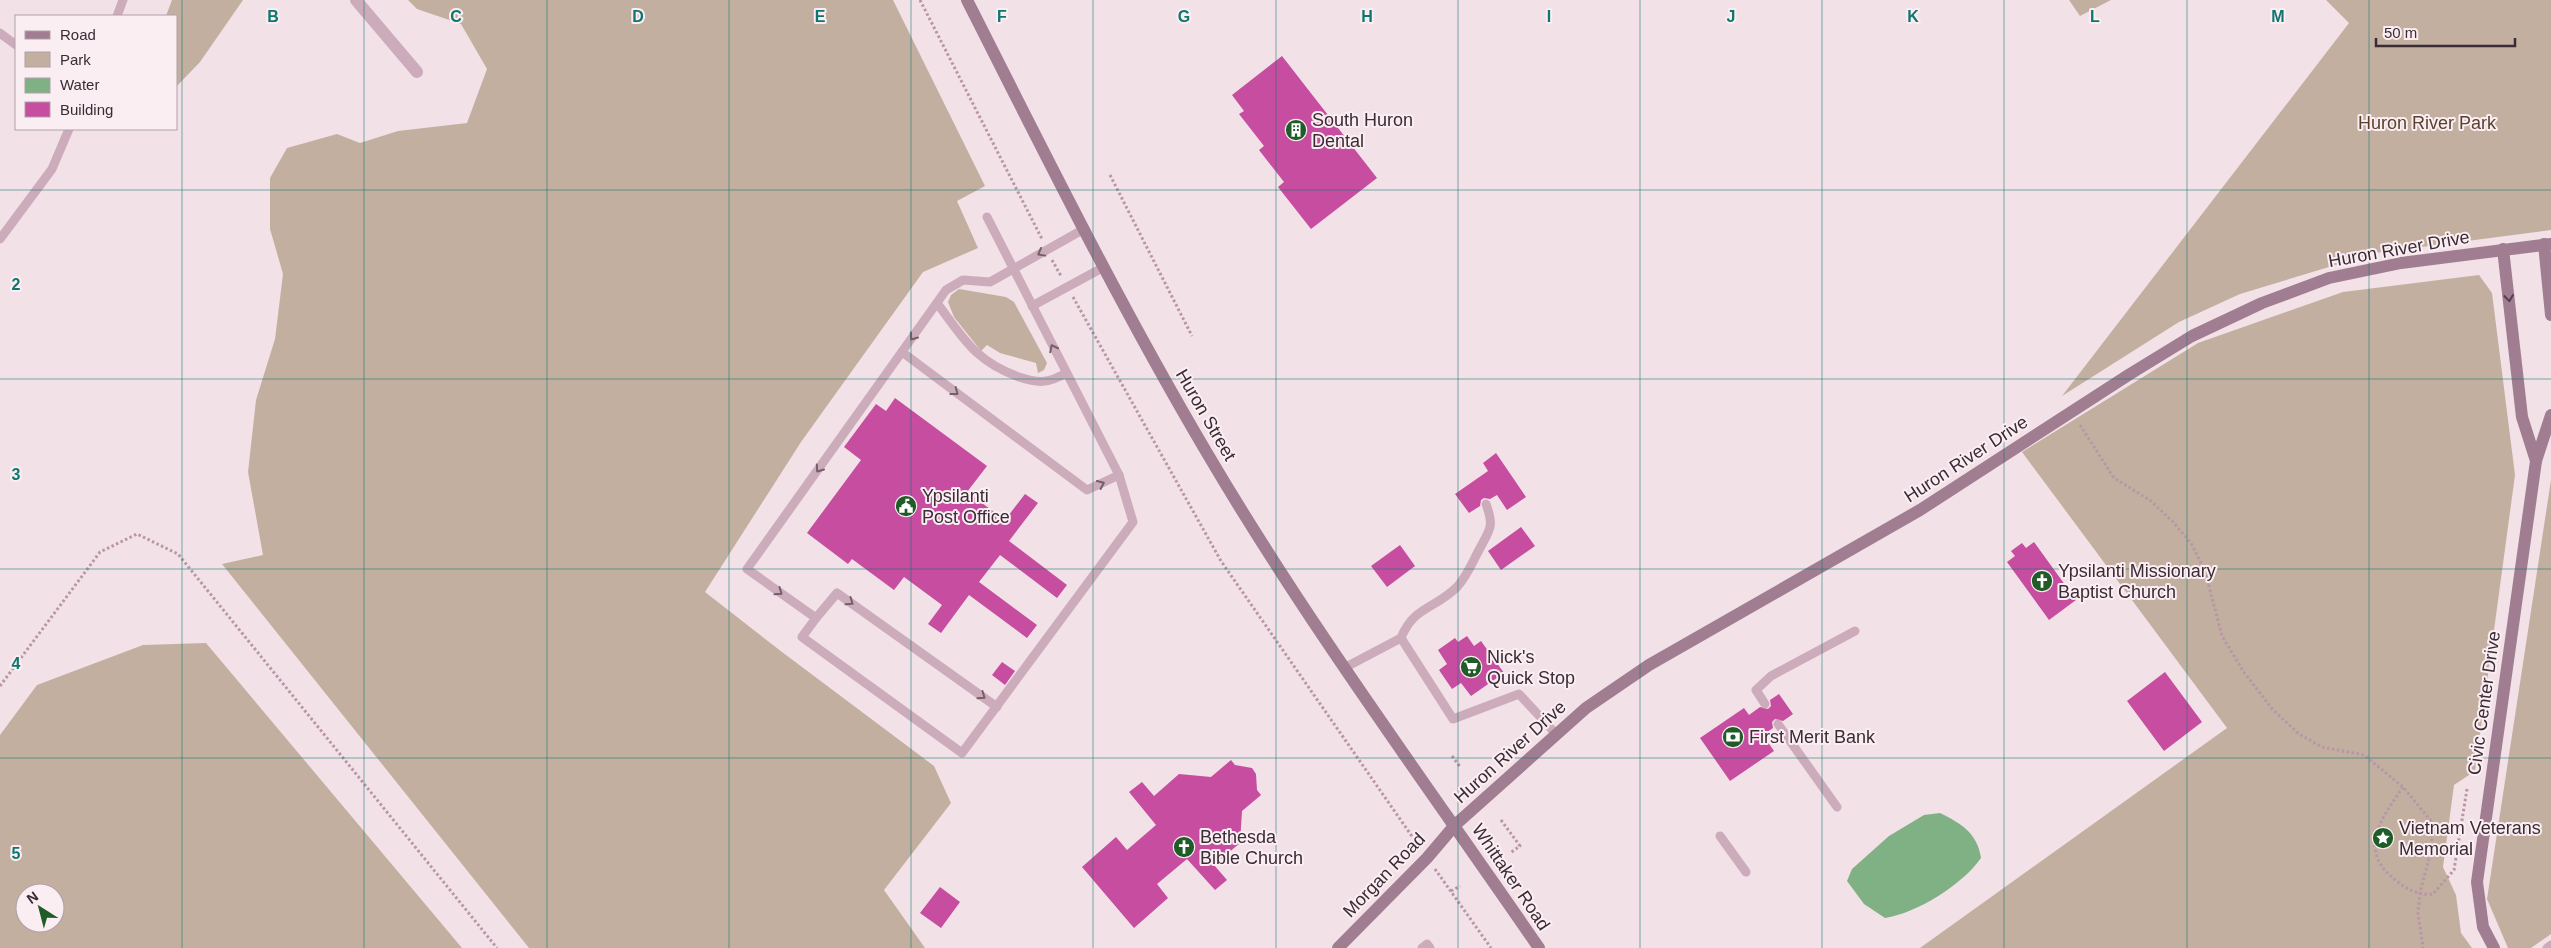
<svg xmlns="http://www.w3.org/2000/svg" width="2551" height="948" viewBox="0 0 2551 948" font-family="Arial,sans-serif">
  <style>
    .green { fill: #c3afa0; fill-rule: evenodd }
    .water { fill: #7fb185 }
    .building { fill: #c64d9f }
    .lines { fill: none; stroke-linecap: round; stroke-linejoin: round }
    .path { stroke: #b896a7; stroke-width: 3; stroke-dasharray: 2.5 2.5; stroke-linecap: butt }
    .lane { stroke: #ccacbb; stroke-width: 9 }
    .street { stroke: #ccacbb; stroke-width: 12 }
    .secondary { stroke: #a07d91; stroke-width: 12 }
    .oneway { stroke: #745f6a }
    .oneway2 { stroke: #54404b }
    .grid { fill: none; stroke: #0f766e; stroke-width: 1; stroke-opacity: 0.55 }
    .labels { text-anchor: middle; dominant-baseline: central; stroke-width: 4; stroke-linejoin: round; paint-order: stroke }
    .poi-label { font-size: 18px; fill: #3a2b34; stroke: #fbeef3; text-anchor: start }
    .park-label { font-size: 18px; fill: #59412e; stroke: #fbeef3 }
    .street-label { font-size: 18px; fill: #3a2b34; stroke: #fbeef3 }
    .grid-label { font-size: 16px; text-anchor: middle; font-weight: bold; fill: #0f766e; stroke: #fbeef3; stroke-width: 4; stroke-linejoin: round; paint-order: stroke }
  </style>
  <rect width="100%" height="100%" fill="#f3e1e8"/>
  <!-- green -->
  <g class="green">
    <path d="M172,0H243L200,62L176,87V16H166Z"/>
    <path d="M408,0H893L985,186L957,201L978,248L923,272L801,442L705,592L782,652L934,766L951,803L884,890L925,948H529L222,564L263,555L248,472L256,400L275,339L283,274L270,229V178L287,148L337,134L360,143L398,131L467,123L487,69L461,24L417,9Z"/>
    <path d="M2069,0H2111L2080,16Z"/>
    <path d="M2326,0H2551V230L2375,253L2240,294L2179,322L2062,396L2349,23Z"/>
    <path d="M2479,275L2492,293L2515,475L2475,771L2454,785L2443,867L2456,895L2461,933L2472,948H1920L2227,728L2022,452L2198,343L2343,292Z"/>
    <path d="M959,289L1006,297L1014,302L1047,363L1044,370L1038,373L1036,363L1000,353L987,345L981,351L954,317L948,302L951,295Z"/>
    <path d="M2551,480V934L2531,948H2508L2487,899Z"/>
    <path d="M206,643L462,948H0V735L37,685L143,645ZM25,893H55V923H25Z"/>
  </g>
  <!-- water -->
  <path class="water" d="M1940,813C1962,824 1977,833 1981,858C1962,885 1917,913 1885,918L1864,904L1847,881L1852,869L1889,836L1924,815Z"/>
  <!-- building -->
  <g class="building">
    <path d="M1282,56L1377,178L1311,229L1278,187L1284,182L1259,150L1264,146L1239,114L1244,111L1232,95Z"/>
    <path d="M895,398L987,466L967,492L1005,520L1025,494L1038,503L1009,541L1067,585L1057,598L1000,555L979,582L1037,625L1027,638L969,595L941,633L928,624L942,605L904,577L894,590L852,559L848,564L807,533L861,460L844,447L876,404L886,411Z"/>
    <path d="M1496,453L1526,497L1507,510L1497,495L1490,499L1484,498L1481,500L1480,506L1469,513L1455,494L1488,471L1483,463Z"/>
    <path d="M1521,527L1535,546L1501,570L1488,551Z"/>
    <path d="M2034,542L2076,600L2049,620L2007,562L2015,556L2011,551L2022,543L2026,548Z"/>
    <path d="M1400,545L1415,566L1387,587L1371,566Z"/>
    <path d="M1467,636L1474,646L1481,641L1504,673L1471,696L1461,683L1452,689L1439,670L1447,664L1438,650L1455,638L1458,642Z"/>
    <path d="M1002,662L1015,671L1005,685L992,675Z"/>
    <path d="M2165,672L2202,722L2164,751L2127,701Z"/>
    <path d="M1779,694L1793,714L1783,721L1775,719L1772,722L1773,728L1763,735L1774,751L1730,781L1700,738L1744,708L1749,715L1760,707L1768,709L1771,706L1770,700Z"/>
    <path d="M1231,760L1235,765L1252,768L1256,774L1257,790L1261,795L1242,811L1240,843L1214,865L1227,880L1215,890L1187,859L1157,884L1168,898L1134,928L1082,867L1116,837L1127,850L1156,825L1129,792L1142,782L1154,796L1179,774L1211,777Z"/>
    <path d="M940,887L960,902L941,928L920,913Z"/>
  </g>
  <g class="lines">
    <!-- path -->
    <g class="path">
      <path d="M920,0L1042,239"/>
      <path d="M1110,175L1192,336"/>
      <path d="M1052,260L1061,276"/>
      <path d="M1073,297L1221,561L1418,845"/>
      <path d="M2080,425L2114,478L2151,501L2173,522L2191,543L2205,571L2222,636L2243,671L2273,710L2299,734L2322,747L2364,755L2403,787L2431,821L2432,848L2420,892L2418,913L2423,948"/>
      <path d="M0,686L100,552L137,534L178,554L497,948"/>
      <path d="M1452,756L1461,768"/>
      <path d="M2403,787C2380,821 2356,851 2398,882C2408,890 2421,896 2433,894L2454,870L2467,789"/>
      <path d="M1501,820L1520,846L1510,853"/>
      <path d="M1435,869L1491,948"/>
      <path d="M1451,891L1460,886"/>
    </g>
    <!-- lane -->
    <g class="lane">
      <path d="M117,16L123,0"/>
      <path d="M0,33L16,45"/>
      <path d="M1084,229L990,282L963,280L946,290L747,569L816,618L802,637L962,753L1133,522L1119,475"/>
      <path d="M0,239L52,169L69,129"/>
      <path d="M937,303C964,339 975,361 1019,377C1037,383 1048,384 1066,373"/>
      <path d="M1032,306L1104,267"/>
      <path d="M902,352L1087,490L1119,475L987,217"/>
      <path d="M816,618L837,593L997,707"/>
      <path d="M1401,638C1414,606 1435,609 1457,587C1467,576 1472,563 1479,550C1489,530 1495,528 1486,504"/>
      <path d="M1346,667L1401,638L1453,719L1519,694L1556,734"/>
      <path d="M1765,704L1756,690L1771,676L1855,631"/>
      <path d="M1778,724L1837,807"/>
      <path d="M1720,836L1746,872"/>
      <path d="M1422,948L1427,944L1430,948"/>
      <path d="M2547,948L2551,945"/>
    </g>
    <!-- street -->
    <path class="street" d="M356,0L417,72"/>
    <!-- secondary -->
    <g class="secondary">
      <path d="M967,0C1044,152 1120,306 1207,453C1307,623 1427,785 1539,948"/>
      <path d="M2544,244L2551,315"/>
      <path d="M2503,249L2522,417L2536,461"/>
      <path d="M1338,948L1427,858L1455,825L1586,708L1649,665L1920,510L2130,374L2192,336L2262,303L2329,278L2401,263L2551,244"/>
      <path d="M2494,948L2483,927L2477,882L2536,461L2551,415"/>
    </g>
  </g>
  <!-- one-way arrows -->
  <defs><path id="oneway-chevron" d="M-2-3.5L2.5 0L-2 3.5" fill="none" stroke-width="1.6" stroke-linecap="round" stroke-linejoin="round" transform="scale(1.25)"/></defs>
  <g class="oneway">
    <use href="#oneway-chevron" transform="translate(1041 253) rotate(151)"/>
    <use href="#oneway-chevron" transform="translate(913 337) rotate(126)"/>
    <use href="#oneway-chevron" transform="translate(1053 348) rotate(-117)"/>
    <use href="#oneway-chevron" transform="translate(955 392) rotate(37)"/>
    <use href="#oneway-chevron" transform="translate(819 469) rotate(125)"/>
    <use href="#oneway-chevron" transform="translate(1101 484) rotate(-25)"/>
    <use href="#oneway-chevron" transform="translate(779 592) rotate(35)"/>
    <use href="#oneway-chevron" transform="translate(850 602) rotate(35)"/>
    <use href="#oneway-chevron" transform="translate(982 696) rotate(35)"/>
  </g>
  <use class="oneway2" href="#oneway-chevron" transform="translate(2509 298) rotate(83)"/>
  <!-- grid -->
  <path class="grid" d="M182,0V948M364,0V948M547,0V948M729,0V948M911,0V948M1093,0V948M1276,0V948M1458,0V948M1640,0V948M1822,0V948M2004,0V948M2187,0V948M2369,0V948M0,190H2551M0,379H2551M0,569H2551M0,758H2551"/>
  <!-- icons -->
  <defs>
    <g id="building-disc" transform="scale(1.125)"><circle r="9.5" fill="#205c28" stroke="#fbeef3"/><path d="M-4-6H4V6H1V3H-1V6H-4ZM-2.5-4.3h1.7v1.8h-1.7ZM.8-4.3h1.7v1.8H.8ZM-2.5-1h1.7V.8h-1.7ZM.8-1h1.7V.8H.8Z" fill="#fff"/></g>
    <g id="civic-disc" transform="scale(1.125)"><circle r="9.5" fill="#205c28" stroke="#fbeef3"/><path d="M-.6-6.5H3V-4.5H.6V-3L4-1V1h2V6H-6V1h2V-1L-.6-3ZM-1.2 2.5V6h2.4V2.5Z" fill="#fff"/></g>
    <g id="church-disc" transform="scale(1.125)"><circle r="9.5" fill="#205c28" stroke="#fbeef3"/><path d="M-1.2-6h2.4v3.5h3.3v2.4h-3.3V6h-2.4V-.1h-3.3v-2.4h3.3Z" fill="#fff"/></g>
    <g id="supermarket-disc" transform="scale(1.125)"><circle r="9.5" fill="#205c28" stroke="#fbeef3"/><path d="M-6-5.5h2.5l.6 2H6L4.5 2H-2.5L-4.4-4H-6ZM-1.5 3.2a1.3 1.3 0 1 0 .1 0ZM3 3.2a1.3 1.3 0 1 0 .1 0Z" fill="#fff"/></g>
    <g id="bank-disc" transform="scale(1.125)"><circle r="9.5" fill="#205c28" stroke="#fbeef3"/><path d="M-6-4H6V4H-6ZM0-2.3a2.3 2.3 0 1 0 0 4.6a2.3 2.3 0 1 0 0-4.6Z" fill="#fff"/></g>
    <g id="sight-disc" transform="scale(1.125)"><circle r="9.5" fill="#205c28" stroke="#fbeef3"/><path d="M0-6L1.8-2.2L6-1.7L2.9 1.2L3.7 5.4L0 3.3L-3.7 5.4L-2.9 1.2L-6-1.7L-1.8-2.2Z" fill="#fff"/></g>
  </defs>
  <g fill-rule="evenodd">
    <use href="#building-disc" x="1296" y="130"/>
    <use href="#civic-disc" x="906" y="506"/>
    <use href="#church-disc" x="2042" y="581"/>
    <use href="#supermarket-disc" x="1471" y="667"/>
    <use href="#bank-disc" x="1733" y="737"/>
    <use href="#sight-disc" x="2383" y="838"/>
    <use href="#church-disc" x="1184" y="847"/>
  </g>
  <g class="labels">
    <!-- poi labels -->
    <g class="poi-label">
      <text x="1312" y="120">South Huron<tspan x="1312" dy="21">Dental</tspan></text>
      <text x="922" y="496">Ypsilanti<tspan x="922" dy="21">Post Office</tspan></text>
      <text x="2058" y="571">Ypsilanti Missionary<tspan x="2058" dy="21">Baptist Church</tspan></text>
      <text x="1487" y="657">Nick's<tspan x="1487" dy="21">Quick Stop</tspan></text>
      <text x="1749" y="737">First Merit Bank</text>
      <text x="2399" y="828">Vietnam Veterans<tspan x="2399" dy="21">Memorial</tspan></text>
      <text x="1200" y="837">Bethesda<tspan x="1200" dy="21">Bible Church</tspan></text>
    </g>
    <!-- park labels -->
    <g class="park-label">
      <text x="2427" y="123">Huron River Park</text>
    </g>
    <!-- street labels -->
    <g class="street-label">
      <text transform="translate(2399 249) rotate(-10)">Huron River Drive</text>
      <text transform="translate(1206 415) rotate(60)">Huron Street</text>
      <text transform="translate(1966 459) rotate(-33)">Huron River Drive</text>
      <text transform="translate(2484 703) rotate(-82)">Civic Center Drive</text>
      <text transform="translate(1510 752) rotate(-42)">Huron River Drive</text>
      <text transform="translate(1384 875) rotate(-46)">Morgan Road</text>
      <text transform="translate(1511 877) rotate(56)">Whittaker Road</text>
    </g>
  </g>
  <g class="grid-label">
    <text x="273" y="22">B</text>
    <text x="456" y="22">C</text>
    <text x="638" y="22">D</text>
    <text x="820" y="22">E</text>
    <text x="1002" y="22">F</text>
    <text x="1184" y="22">G</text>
    <text x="1367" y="22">H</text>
    <text x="1549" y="22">I</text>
    <text x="1731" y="22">J</text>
    <text x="1913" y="22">K</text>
    <text x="2095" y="22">L</text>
    <text x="2278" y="22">M</text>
    <text x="16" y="290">2</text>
    <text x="16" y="480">3</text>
    <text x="16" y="669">4</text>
    <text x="16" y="859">5</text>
  </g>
  <!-- legend -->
  <rect x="15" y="15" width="162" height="115" fill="#fbeef3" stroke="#aea0a7"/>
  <rect x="25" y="31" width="25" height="8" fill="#a07d91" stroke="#aea0a7"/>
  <text x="60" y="40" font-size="15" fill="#3a2b34">Road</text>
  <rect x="25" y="52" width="25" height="15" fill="#c3afa0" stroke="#aea0a7"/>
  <text x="60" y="65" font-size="15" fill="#3a2b34">Park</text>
  <rect x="25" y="78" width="25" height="15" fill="#7fb185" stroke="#aea0a7"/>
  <text x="60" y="90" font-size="15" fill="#3a2b34">Water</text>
  <rect x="25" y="102" width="25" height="15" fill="#c64d9f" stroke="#aea0a7"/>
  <text x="60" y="115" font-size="15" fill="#3a2b34">Building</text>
  <!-- north arrow -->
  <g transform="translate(40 908) rotate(324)"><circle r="24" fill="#fbeef3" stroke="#aea0a7"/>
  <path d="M0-4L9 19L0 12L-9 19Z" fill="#205c28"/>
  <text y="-8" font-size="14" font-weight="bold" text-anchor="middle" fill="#3a2b34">N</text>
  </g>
  <!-- scale -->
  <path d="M2376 38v8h139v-8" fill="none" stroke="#3a2b34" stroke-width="2.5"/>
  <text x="2384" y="38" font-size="15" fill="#3a2b34" stroke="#fbeef3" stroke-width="4" paint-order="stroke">50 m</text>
</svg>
